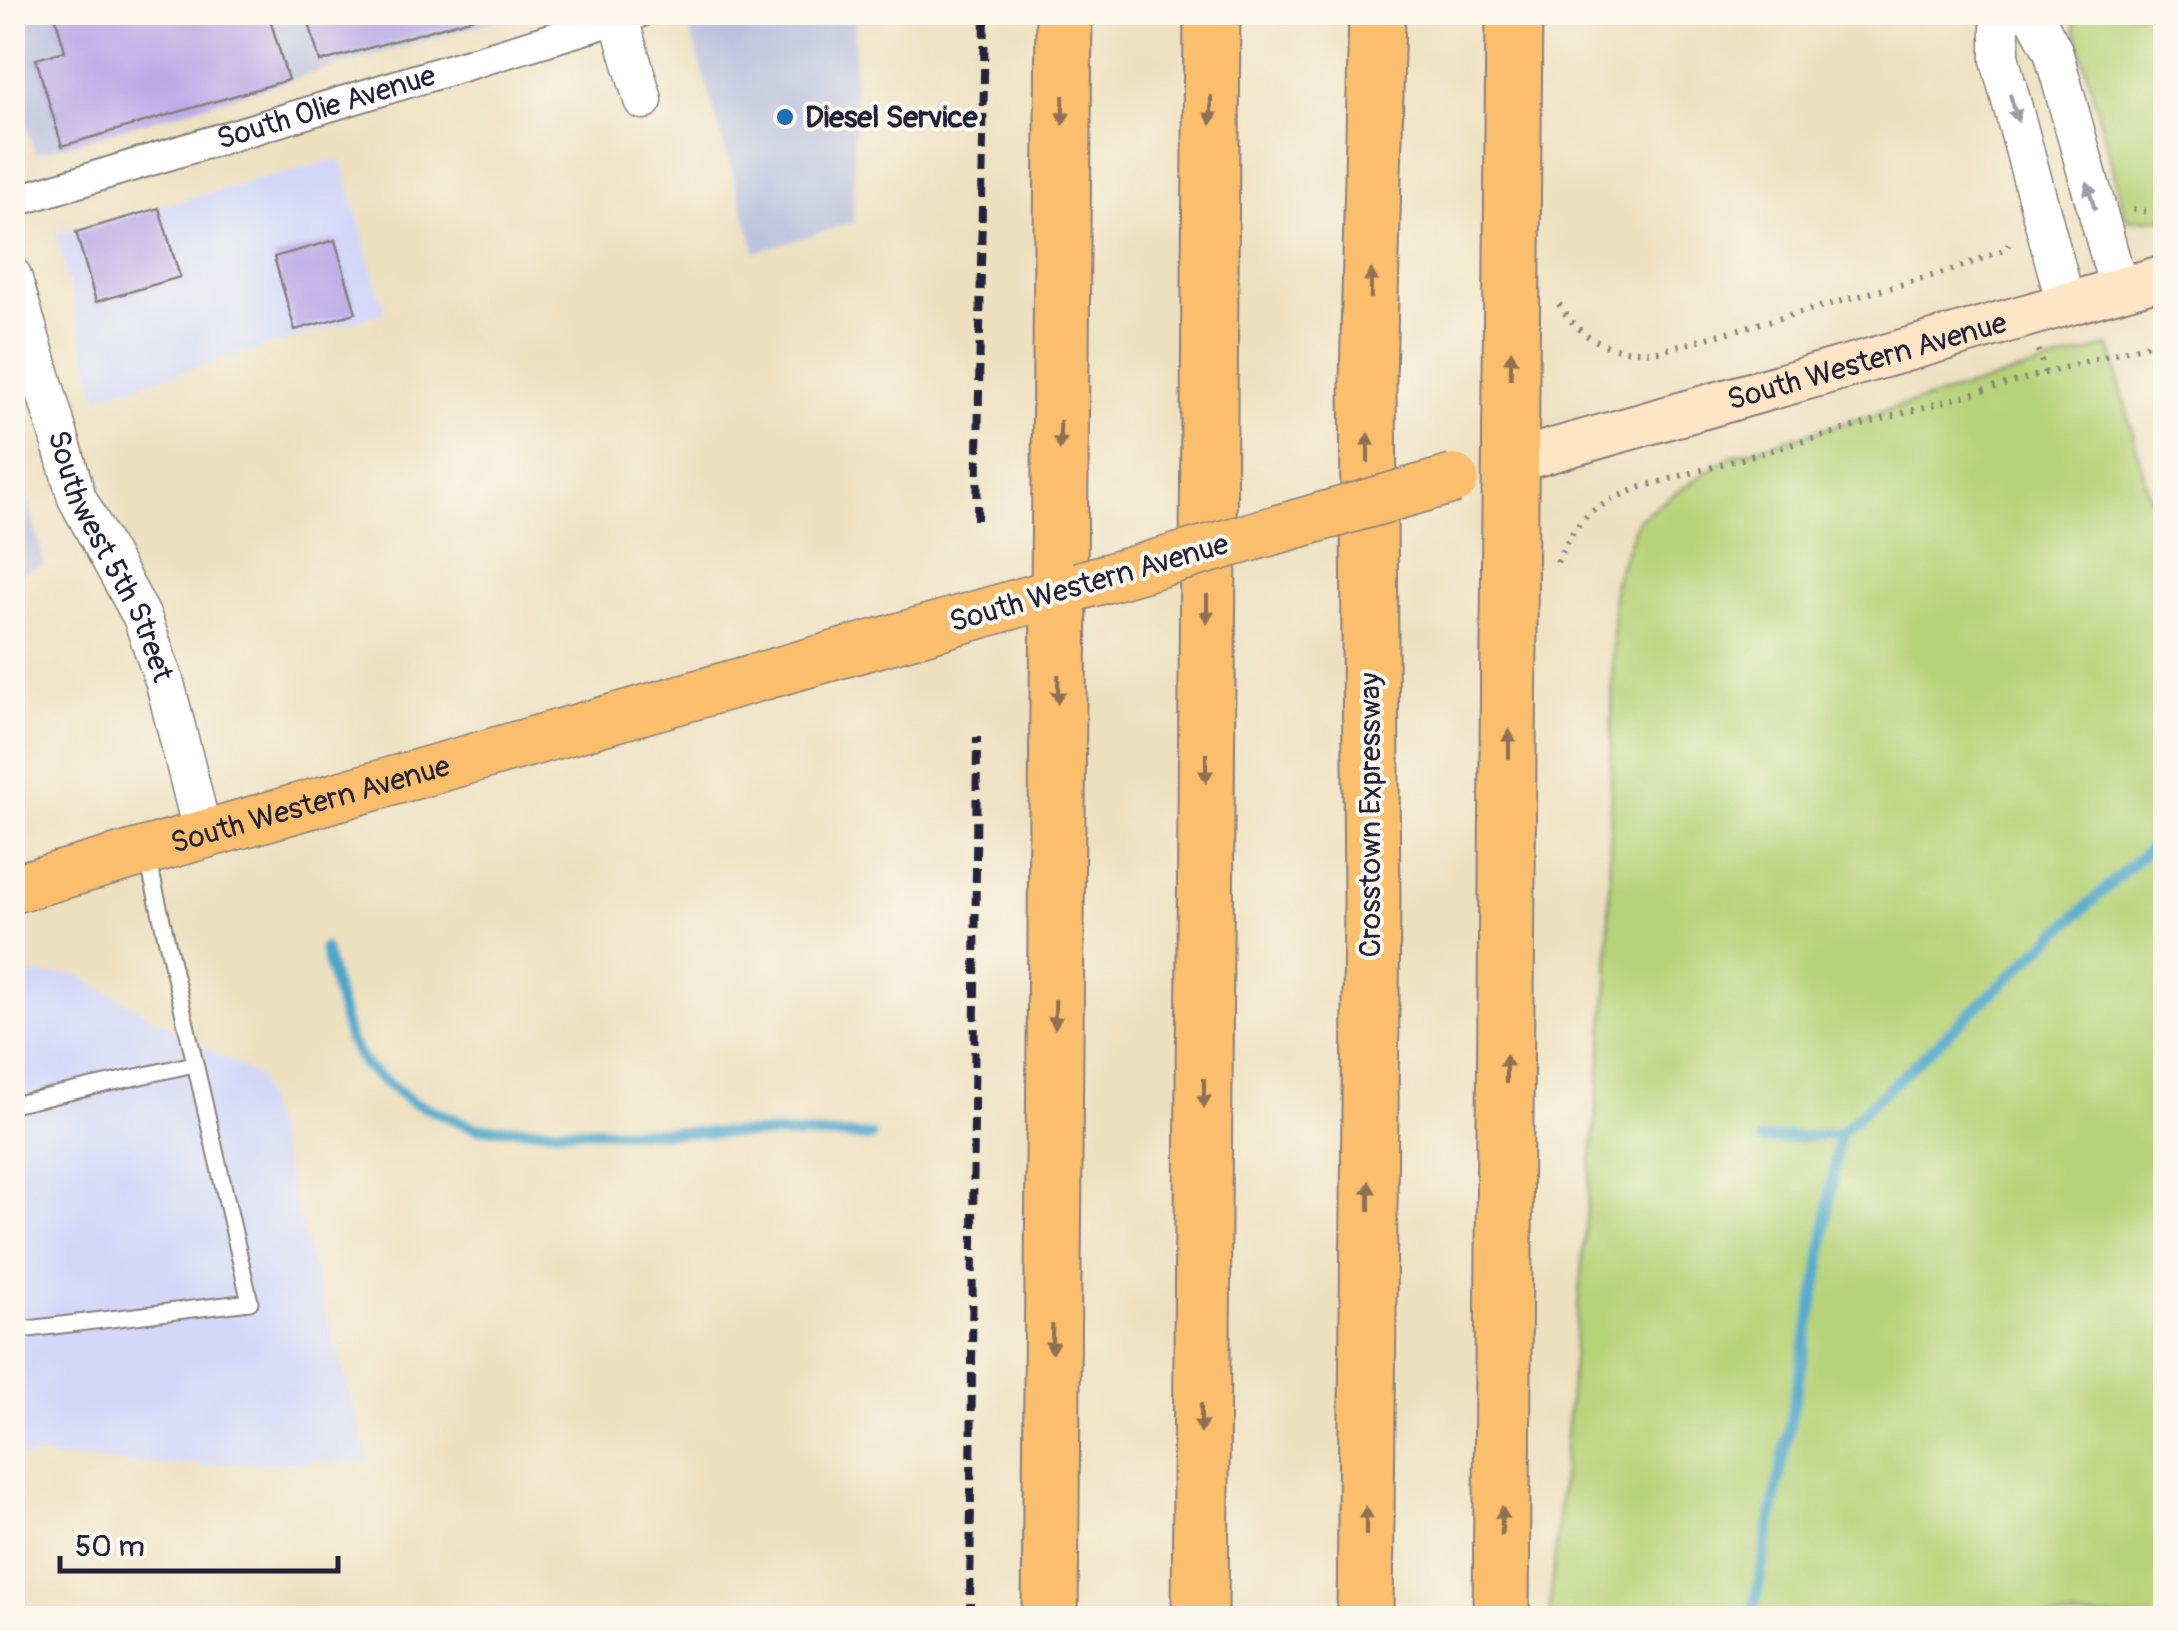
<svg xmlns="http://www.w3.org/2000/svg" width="2178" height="1631" viewBox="0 0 2178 1631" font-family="Pangolin,sans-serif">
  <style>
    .built { fill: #d3d8f9 }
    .industrial { fill: #bcc3de }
    .green { fill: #b7d379; stroke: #6c7a5a; stroke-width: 2.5 }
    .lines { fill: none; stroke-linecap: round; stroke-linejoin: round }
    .stream { stroke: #4da7cb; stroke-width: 11 }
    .building { fill: #b9aae7 }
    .service-casing { stroke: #88817d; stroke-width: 19 }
    .minor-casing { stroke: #88817d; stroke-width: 34 }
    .tertiary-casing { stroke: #88817d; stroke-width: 41 }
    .secondary-casing { stroke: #88817d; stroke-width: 46 }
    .primary-casing { stroke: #88817d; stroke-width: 51 }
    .motorway-casing { stroke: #88817d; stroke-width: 59 }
    .path { stroke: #88817d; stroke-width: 6; stroke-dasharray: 2.5 8; stroke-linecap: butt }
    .service { stroke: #fff; stroke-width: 15 }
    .minor { stroke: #fff; stroke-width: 30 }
    .tertiary { stroke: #fff; stroke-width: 38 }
    .secondary { stroke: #fde5c5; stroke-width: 42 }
    .primary { stroke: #fabe6d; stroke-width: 48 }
    .motorway { stroke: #fabe6d; stroke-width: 55 }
    .rail { stroke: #22223b; stroke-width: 8; stroke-dasharray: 15 8; stroke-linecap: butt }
    .primary-bridge-casing { stroke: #88817d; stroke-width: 51; stroke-linecap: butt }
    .primary-bridge { stroke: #fabe6d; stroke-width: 48 }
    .oneway { fill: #9c9ca7 }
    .oneway2 { fill: #8e7054 }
    .poi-dot { fill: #1f6fb2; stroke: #fbf7ec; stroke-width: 4 }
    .labels { text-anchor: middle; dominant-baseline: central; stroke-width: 8; stroke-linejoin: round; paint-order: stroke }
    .street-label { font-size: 30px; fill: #22223b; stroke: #fbf7ec }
    .poi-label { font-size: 30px; font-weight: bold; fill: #22223b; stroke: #fbf7ec; text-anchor: start }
  </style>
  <rect width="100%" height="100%" fill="#fbf7ec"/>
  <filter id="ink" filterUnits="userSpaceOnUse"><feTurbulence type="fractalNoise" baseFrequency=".01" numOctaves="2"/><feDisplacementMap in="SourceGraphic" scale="20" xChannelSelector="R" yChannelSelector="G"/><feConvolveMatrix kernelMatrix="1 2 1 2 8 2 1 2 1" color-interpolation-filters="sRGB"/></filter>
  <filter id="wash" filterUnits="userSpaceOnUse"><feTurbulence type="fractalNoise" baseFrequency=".0048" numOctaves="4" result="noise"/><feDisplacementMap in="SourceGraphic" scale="40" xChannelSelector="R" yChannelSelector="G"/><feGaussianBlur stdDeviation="2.25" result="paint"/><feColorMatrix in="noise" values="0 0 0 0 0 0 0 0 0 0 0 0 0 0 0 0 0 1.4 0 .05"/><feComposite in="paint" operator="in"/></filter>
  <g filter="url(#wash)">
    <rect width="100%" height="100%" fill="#ede0bf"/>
    <!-- built -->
    <g class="built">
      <path d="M341,158L385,312L97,397L56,234Z"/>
      <path d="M77,974L258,1077L370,1462L167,1465L13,1456L12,975Z"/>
    </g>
    <!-- industrial -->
    <g class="industrial">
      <path d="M12,13H520L35,154L13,80Z"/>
      <path d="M685,13H855L853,222L756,252Z"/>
      <path d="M12,444L45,565L13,574H12Z"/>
    </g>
    <!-- green -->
    <g class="green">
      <path d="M2071,13H2165V219L2127,220Z"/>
      <path d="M2110,346L2150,499L2166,495L2165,1618H1549L1608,984L1614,583L1638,519L1730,456Z"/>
    </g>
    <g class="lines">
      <!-- stream -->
      <g class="stream">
        <path d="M324,948L349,1039L366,1067L412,1102L476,1128L871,1136"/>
        <path d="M1761,1140L1839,1134L2166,833"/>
        <path d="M1752,1618L1819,1274L1839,1134"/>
      </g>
    </g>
    <g id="blocks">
      <!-- building -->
      <g class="building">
        <path d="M54,12H268L288,80L62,146L36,59L65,51Z"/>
        <path d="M306,12H488V14L320,62Z"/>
        <path d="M159,208L180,277L96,302L76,232Z"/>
        <path d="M335,240L356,313L295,330L274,257Z"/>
      </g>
    </g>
  </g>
  <g filter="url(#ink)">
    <use href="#blocks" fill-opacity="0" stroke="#88817d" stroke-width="2.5"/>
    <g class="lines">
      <!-- service casing -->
      <g class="service-casing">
        <g id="service">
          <path d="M12,1105L194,1064"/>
          <path d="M12,1331L250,1302L147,855"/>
        </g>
      </g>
      <!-- minor casing -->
      <g class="minor-casing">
        <g id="minor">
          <path id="s1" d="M12,202L640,12"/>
        </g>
      </g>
      <!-- tertiary casing -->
      <g class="tertiary-casing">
        <g id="tertiary">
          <path d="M617,12L643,100"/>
          <path d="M2000,12V60L2066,304"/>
          <path d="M2032,12L2053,51L2119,289"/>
          <path id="s2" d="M12,276L77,498L142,617L165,683L203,835"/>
        </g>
      </g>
      <!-- secondary casing -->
      <g class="secondary-casing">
        <g id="secondary">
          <path id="s3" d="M1511,462L2166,276"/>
        </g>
      </g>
      <!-- primary casing -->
      <g class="primary-casing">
        <g id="primary">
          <path id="s4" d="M12,889L1079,586"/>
        </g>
      </g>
      <!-- motorway casing -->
      <g class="motorway-casing">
        <g id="motorway">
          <path d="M1050,1618L1064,12"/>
          <path d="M1200,1618L1212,12"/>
          <path d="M1365,1618L1372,902L1368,381L1377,12"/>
          <path d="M1501,1618L1514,12"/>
        </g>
      </g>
      <!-- path -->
      <g class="path">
        <path d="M2133,210L2166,213"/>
        <path d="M1559,304C1584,345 1614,353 1660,351L1950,271L2006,249L2011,239"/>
        <path d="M2038,350L2045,373"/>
        <path d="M1557,562C1577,517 1592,507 1638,488L2166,339"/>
      </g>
      <!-- service -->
      <use href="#service" class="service"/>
      <!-- minor -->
      <use href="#minor" class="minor"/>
      <!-- tertiary -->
      <use href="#tertiary" class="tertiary"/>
      <!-- secondary -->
      <use href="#secondary" class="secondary"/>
      <!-- primary -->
      <use href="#primary" class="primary"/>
      <!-- motorway -->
      <use href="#motorway" class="motorway"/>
      <!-- rail -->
      <g class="rail">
        <path d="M977,520L985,12"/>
        <path d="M970,1618L977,737"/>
      </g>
      <!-- primary-bridge casing -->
      <g class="primary-bridge-casing">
        <path id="primary-bridge" d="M1079,586L1454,479"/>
      </g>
      <!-- primary-bridge -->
      <use href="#primary-bridge" class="primary-bridge"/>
    </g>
    <!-- one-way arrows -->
    <defs><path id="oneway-solid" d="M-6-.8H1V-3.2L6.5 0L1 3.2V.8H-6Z" transform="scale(2.5)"/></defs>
    <g class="oneway">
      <use href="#oneway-solid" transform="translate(2014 108) rotate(74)"/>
      <use href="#oneway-solid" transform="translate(2091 196) rotate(-106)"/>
    </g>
    <g class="oneway2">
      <use href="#oneway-solid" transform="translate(1063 110) rotate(91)"/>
      <use href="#oneway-solid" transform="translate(1211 110) rotate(90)"/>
      <use href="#oneway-solid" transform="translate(1371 284) rotate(-89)"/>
      <use href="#oneway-solid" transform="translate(1511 365) rotate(-89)"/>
      <use href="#oneway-solid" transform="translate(1060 435) rotate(91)"/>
      <use href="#oneway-solid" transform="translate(1368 448) rotate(-90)"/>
      <use href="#oneway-solid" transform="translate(1207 609) rotate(90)"/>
      <use href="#oneway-solid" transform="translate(1058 689) rotate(91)"/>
      <use href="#oneway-solid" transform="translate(1509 744) rotate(-90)"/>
      <use href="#oneway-solid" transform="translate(1206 768) rotate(90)"/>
      <use href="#oneway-solid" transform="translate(1055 1014) rotate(91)"/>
      <use href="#oneway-solid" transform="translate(1506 1069) rotate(-90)"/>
      <use href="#oneway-solid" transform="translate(1204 1093) rotate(90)"/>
      <use href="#oneway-solid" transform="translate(1369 1196) rotate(-90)"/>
      <use href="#oneway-solid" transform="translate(1052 1339) rotate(91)"/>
      <use href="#oneway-solid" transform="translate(1201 1418) rotate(90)"/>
      <use href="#oneway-solid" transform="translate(1366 1521) rotate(-90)"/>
      <use href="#oneway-solid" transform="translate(1502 1521) rotate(-89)"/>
    </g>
  </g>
  <!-- markers -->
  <circle class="poi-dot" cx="785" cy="117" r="10"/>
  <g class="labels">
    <!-- street labels -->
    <g class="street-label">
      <text stroke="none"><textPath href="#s1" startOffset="328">South Olie Avenue</textPath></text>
      <text stroke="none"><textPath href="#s3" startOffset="370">South Western Avenue</textPath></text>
      <text stroke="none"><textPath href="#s2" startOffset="298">Southwest 5th Street</textPath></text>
      <text transform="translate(1089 583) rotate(-16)">South Western Avenue</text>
      <text stroke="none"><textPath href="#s4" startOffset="310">South Western Avenue</textPath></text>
      <text transform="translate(1370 815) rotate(-90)">Crosstown Expressway</text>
    </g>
    <!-- poi labels -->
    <g class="poi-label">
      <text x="805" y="117">Diesel Service</text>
    </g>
  </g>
  <!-- margin -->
  <rect width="2178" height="1631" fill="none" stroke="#fbf7ec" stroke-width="50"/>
  <!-- scale -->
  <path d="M60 1556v15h278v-15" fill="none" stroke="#22223b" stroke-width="5"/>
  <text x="75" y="1556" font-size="30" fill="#22223b" stroke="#fbf7ec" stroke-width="8" paint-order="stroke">50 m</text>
</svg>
